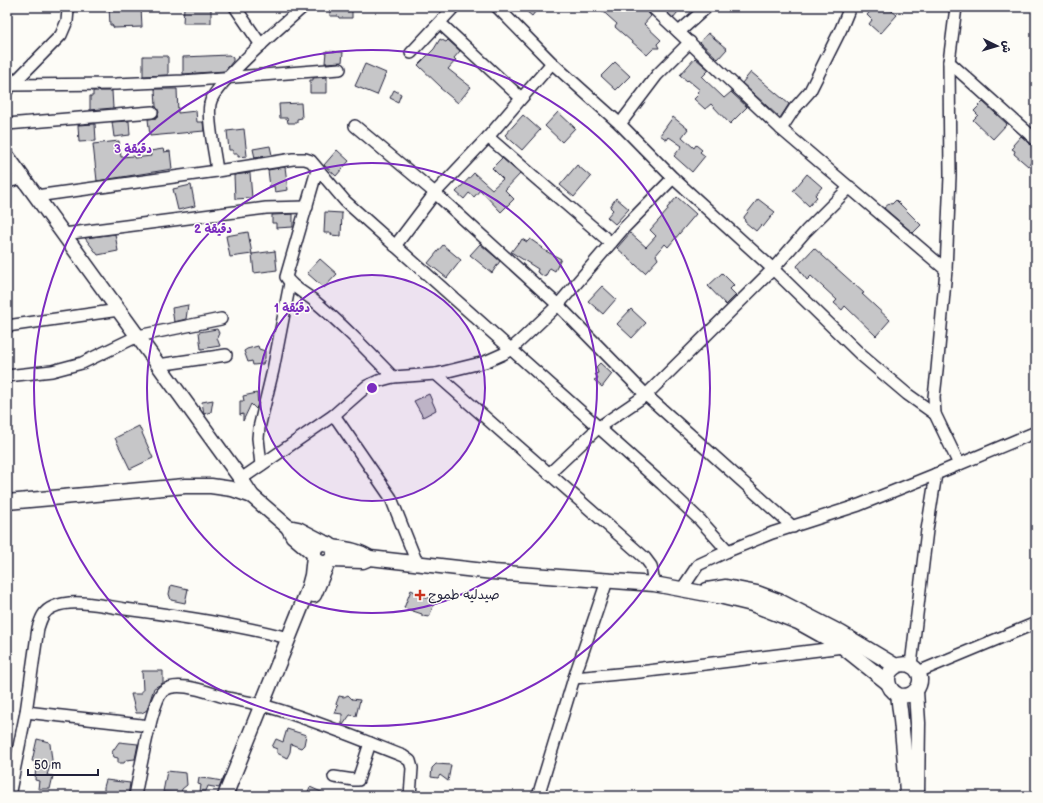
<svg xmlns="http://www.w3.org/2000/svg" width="1043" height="803" viewBox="0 0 1043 803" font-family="'Balsamiq Sans','Playpen Sans Arabic',sans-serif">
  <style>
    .building { fill: #c6c6c8; stroke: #22223b }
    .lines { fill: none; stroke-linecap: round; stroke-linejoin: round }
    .minor-casing { stroke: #22223b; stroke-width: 14 }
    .tertiary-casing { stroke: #22223b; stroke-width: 17 }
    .minor { stroke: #fdfcf7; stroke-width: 11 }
    .tertiary { stroke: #fdfcf7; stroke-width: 14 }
    .ring { fill: none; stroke: #7b2cbf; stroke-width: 2 }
    .poi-dot { fill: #c8321e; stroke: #fdfcf7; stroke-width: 1.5 }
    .labels { text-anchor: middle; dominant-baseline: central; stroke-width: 3; stroke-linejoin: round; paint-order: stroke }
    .poi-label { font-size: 13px; fill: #22223b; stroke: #fdfcf7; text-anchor: start }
    .centre { fill: #7b2cbf; stroke: #fdfcf7; stroke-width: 2 }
    .ring-label { font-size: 12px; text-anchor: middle; font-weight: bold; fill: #7b2cbf; stroke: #fdfcf7; stroke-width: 3; stroke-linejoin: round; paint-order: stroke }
  </style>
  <rect width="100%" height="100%" fill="#fdfcf7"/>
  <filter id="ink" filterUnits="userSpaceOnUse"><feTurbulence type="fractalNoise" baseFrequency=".025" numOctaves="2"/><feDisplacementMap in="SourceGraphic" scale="8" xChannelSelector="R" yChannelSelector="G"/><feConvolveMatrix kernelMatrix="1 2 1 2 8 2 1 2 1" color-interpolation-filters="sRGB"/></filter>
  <g filter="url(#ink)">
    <!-- building -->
    <g class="building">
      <path d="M109,7H141L142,27L114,28L112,25H110Z"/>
      <path d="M184,7H211V23H183Z"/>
      <path d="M330,7H352V18H339L338,16H330Z"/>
      <path d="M521,7H539L532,16Z"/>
      <path d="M598,7H643L651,16L644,24L661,40L657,44L659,48H654L647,55L615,27L617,24Z"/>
      <path d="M662,7H682L673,18Z"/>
      <path d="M874,7H887L897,15L881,33L880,32L879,33L869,24L872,20L867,15Z"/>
      <path d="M708,33L727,49L718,59L700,42Z"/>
      <path d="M440,39L446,42L448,40L460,51L454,58L456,60L448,69L471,87L458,103L440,88L441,87L418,65L434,49Z"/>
      <path d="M326,51L343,52L342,62L325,63Z"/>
      <path d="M229,55L233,58V61L225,71L183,74V57Z"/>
      <path d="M143,56H168V75L143,76Z"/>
      <path d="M695,58L709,70L702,77L724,98L731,92L747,107L730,124L711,104L705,109L694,99L699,94L697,92L700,90L688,80L687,81L680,75Z"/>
      <path d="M615,62L630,76L616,90L601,76Z"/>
      <path d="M365,64L386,73L377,95L355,86Z"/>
      <path d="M751,72L789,104L780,118L742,83Z"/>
      <path d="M327,77V93H310V80H313V78Z"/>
      <path d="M155,89H177L178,113L196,111L197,122H203L204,131L150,136L148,119L157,118L159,112L156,107Z"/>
      <path d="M394,90L401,94L398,102L390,98Z"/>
      <path d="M93,91H112L113,108L90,110V96H93Z"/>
      <path d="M983,102L1007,124L993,139L973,120L978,115L974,111Z"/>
      <path d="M301,103L302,118L297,119V123H288L287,118H280L279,104Z"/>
      <path d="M558,112L575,128L562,142L545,126Z"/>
      <path d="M523,115L540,130L522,150L505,135Z"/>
      <path d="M673,117L688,129L682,137L694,148L696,145L702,150L700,152L705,156L692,172L674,156L682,146L669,137L667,140L660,135Z"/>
      <path d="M129,121L130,135L114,137L112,122Z"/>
      <path d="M95,124L96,141L79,142L78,125Z"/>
      <path d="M244,129L247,156L238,157V154H233V150H229L227,131Z"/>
      <path d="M1021,136L1031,145L1036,147V157L1028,166L1014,154L1015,151L1012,149L1014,147L1013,145Z"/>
      <path d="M119,141L121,157L134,156V158L151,156L150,151L163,149L164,152L170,151L172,169L97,181L93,144Z"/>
      <path d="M270,146L272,155L255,158L253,149Z"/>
      <path d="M337,150L349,161L336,176L324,165Z"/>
      <path d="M502,158L520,174L505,190L514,199L501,212L480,190L474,197L469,193L464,199L456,192L474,173L492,189L503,179L492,168Z"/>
      <path d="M577,165L591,177L574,197L560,185Z"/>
      <path d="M285,167L288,190L275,192L274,186L270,187L268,170Z"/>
      <path d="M250,173L252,198L235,199L234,175Z"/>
      <path d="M807,174L822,187L815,195L817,197L809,206L793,191Z"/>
      <path d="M191,185L195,206L178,210L173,189Z"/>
      <path d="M677,197L696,214L668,247L665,244L656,255L658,259L645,273L617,248L630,233L646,247L656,236L650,230L668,210L667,208Z"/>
      <path d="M616,198L629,209L615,224L607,217L613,210L610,207Z"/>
      <path d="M758,199L775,212L763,227L761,225L756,231L745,222L744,217Z"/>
      <path d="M896,200L921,225L913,233L884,208L890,203L892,204Z"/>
      <path d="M325,212L342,213L341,236L331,235L332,233H324Z"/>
      <path d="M293,214V227L276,228V223H272V215Z"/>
      <path d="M248,232L252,254L230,257L226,236Z"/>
      <path d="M115,234L118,251L98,255L85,238Z"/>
      <path d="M522,239L527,242L530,239L543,248L542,249L561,259L555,271L550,268L545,277L537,272L538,269L511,252L518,243L519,244Z"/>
      <path d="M480,244L500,261L492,273L470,255Z"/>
      <path d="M443,245L461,260L447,278L428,263Z"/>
      <path d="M814,248L864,293L862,294L890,320L876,336L845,306L842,310L834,303L837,300L811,276L807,280L803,275L797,266Z"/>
      <path d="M275,251L277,270L254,273L252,254Z"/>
      <path d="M320,259L337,274L324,288L307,273Z"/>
      <path d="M722,273L734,285L730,289L736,295L726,305L708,286Z"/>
      <path d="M602,286L616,299L603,314L588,301Z"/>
      <path d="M188,305L186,319L174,322L172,308Z"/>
      <path d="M631,309L646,323L632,338L617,324Z"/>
      <path d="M217,329L219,333L217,338L220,346L201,349L199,332Z"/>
      <path d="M258,346L259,349L265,351V358L263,364L253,365L252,361L248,362L244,351L247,349Z"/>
      <path d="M600,363L612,374L602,387L594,380L598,378L595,374L598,373L596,367Z"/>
      <path d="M257,393L258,404L256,409L251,404L243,421V414L240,415V401H244L243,396Z"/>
      <path d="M429,394L436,410L423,417L414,401Z"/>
      <path d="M213,400L211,412L204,414L202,402Z"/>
      <path d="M139,426L153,458L130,469L115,438Z"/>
      <path d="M171,585L188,589L185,603L171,600L169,594Z"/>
      <path d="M411,590L435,601L429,617L422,616V614L404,608Z"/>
      <path d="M142,671H163V683L154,688L147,710L142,713H136L131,694H141V691H143Z"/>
      <path d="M348,695L352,699L360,700L356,716L350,715L343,725H342V714L335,713L338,706L336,704L339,696L344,697Z"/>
      <path d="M287,729L306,735L304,745L301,748L291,744L290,752L287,758L277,753V749L272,747L276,739L283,742Z"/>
      <path d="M37,739L49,742L50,744L52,760L47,775L53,776L50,789H38L39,781L35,780L36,762L32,761Z"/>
      <path d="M119,742L138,744L135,759L126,760L124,763H118V758L114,757L112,752Z"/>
      <path d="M436,764L451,765L448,781L440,775L438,778L431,777L432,768Z"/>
      <path d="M167,771L186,773L187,785L182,789L181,793L163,792Z"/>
      <path d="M199,778L211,779L222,781L219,788L208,786L206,791H200L201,785L198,784Z"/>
      <path d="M106,780L130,783L128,796H104V787Z"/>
      <path d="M310,787L330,796H306Z"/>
    </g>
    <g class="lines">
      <!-- minor casing -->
      <g class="minor-casing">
        <g id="minor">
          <path d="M235,7L261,45"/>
          <path d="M497,7L552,63L620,124L673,178L773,269L861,355L907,394L935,414"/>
          <path d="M652,7L781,129L946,270"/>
          <path d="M956,7L949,62L950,176L946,270L937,370L934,397L935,414L959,464"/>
          <path d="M440,23L521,98"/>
          <path d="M679,32L707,7"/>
          <path d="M411,53L454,7"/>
          <path d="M949,62L1036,140"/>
          <path d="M13,85L116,84L183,81L340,69"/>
          <path d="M7,90L61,35L67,21L68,10L67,7"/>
          <path d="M7,124L152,112"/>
          <path d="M620,124L657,75L690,42"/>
          <path d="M355,126L435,193L558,305L646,395L793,527"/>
          <path d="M781,129L794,109L810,91L841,29L850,7"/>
          <path d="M488,137L611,243"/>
          <path d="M317,170L286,277C292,287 303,292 312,299C341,323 367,350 393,377"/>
          <path d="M217,171C215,153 207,121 210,104C213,84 285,23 303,7"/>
          <path d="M7,182L24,178"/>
          <path d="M36,196L217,171L293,159H305L311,161L345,201L662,484L700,520L728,551"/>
          <path d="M64,234L266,208L307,207"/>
          <path d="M395,246L435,193L488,137L552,63"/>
          <path d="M7,326L119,310"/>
          <path d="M158,365L226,355"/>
          <path d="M436,374L645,558L651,566L654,584"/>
          <path d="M7,376L52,371L82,363L138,336L221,319"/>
          <path d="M334,415L391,498L417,563"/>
          <path d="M261,465L258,438L259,428L273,370L290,283"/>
          <path d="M549,474L599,427L646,395L773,269L806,231L850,187"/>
          <path d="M241,479L334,415L367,386L378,381L393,377L436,374L485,362L503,354L511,349L519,342L558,305L623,229L673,178"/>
          <path d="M682,589L698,565L728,551L772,533L859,505L936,474L1036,432"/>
          <path d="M911,665L927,530L936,474"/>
          <path d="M918,672L1036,623"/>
          <path d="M574,678L640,672L843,647"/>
          <path d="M26,712L150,726"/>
          <path d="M334,777L354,780H358L370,743"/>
          <path d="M9,796L26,712L38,628C41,619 43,611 53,607C72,598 105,606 125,609C180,616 235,624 288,638"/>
          <path d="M135,796C139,777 151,702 163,691C178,679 211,694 228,698C241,701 255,703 269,707C315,720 359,739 403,756L410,761L412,768L410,796"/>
          <path d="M538,796L574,678L607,581"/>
        </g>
      </g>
      <!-- tertiary casing -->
      <g class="tertiary-casing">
        <g id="tertiary">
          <path d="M7,156L241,479L252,496L288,527L293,536L314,554"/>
          <path d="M7,502L185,486H211L232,489L252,496"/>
          <path d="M288,527L298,529L323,542"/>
          <circle cx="324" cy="553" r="10"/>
          <path d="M332,547C345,549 358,550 370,558L493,572L654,584L723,597L752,604L798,622L843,647L888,683"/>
          <path d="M331,560L363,561L370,558"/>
          <path d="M707,590L726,587L757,593L781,602L841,633L896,666"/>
          <path d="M314,595L328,562"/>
          <path d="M916,691L918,723L917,796"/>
          <path d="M897,695C920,701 929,672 909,665C900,662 890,668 888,677C888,682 889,688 893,691C893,692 897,694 898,695C899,699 899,706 900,710C903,739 906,767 907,796"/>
          <path d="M225,796L308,590L312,575L314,556"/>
        </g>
      </g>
      <!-- minor -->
      <use href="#minor" class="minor"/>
      <!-- tertiary -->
      <use href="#tertiary" class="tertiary"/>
    </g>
  </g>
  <!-- distance rings -->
  <circle cx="372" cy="388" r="113" fill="#7b2cbf" fill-opacity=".12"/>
  <g class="ring">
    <circle cx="372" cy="388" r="113"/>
    <circle cx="372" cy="388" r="225"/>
    <circle cx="372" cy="388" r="338"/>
  </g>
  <!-- markers -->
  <path class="poi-dot" d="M418 589h4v4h4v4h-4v4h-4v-4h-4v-4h4z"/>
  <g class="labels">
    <!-- poi labels -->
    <g class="poi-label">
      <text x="428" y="595">صيدليه طموح</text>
    </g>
  </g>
  <circle cx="372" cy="388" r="6" class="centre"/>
  <g class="ring-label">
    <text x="133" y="153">3 دقيقة</text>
    <text x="213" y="233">2 دقيقة</text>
    <text x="292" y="312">1 دقيقة</text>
  </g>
  <!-- margin -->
  <rect width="1043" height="803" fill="none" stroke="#fdfcf7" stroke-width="24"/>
  <rect x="12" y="12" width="1019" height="779" fill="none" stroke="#22223b" stroke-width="1.5" filter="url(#ink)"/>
  <!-- north arrow -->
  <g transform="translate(997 46) rotate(95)" stroke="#fdfcf7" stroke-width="3" paint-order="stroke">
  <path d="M0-3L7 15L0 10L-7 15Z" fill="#22223b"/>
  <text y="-6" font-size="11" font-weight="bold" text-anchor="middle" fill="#22223b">ش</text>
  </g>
  <!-- scale -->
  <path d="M28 769v6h70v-6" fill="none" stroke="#22223b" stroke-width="2"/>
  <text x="34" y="769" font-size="12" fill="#22223b" stroke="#fdfcf7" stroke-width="3" paint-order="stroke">50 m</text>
</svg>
